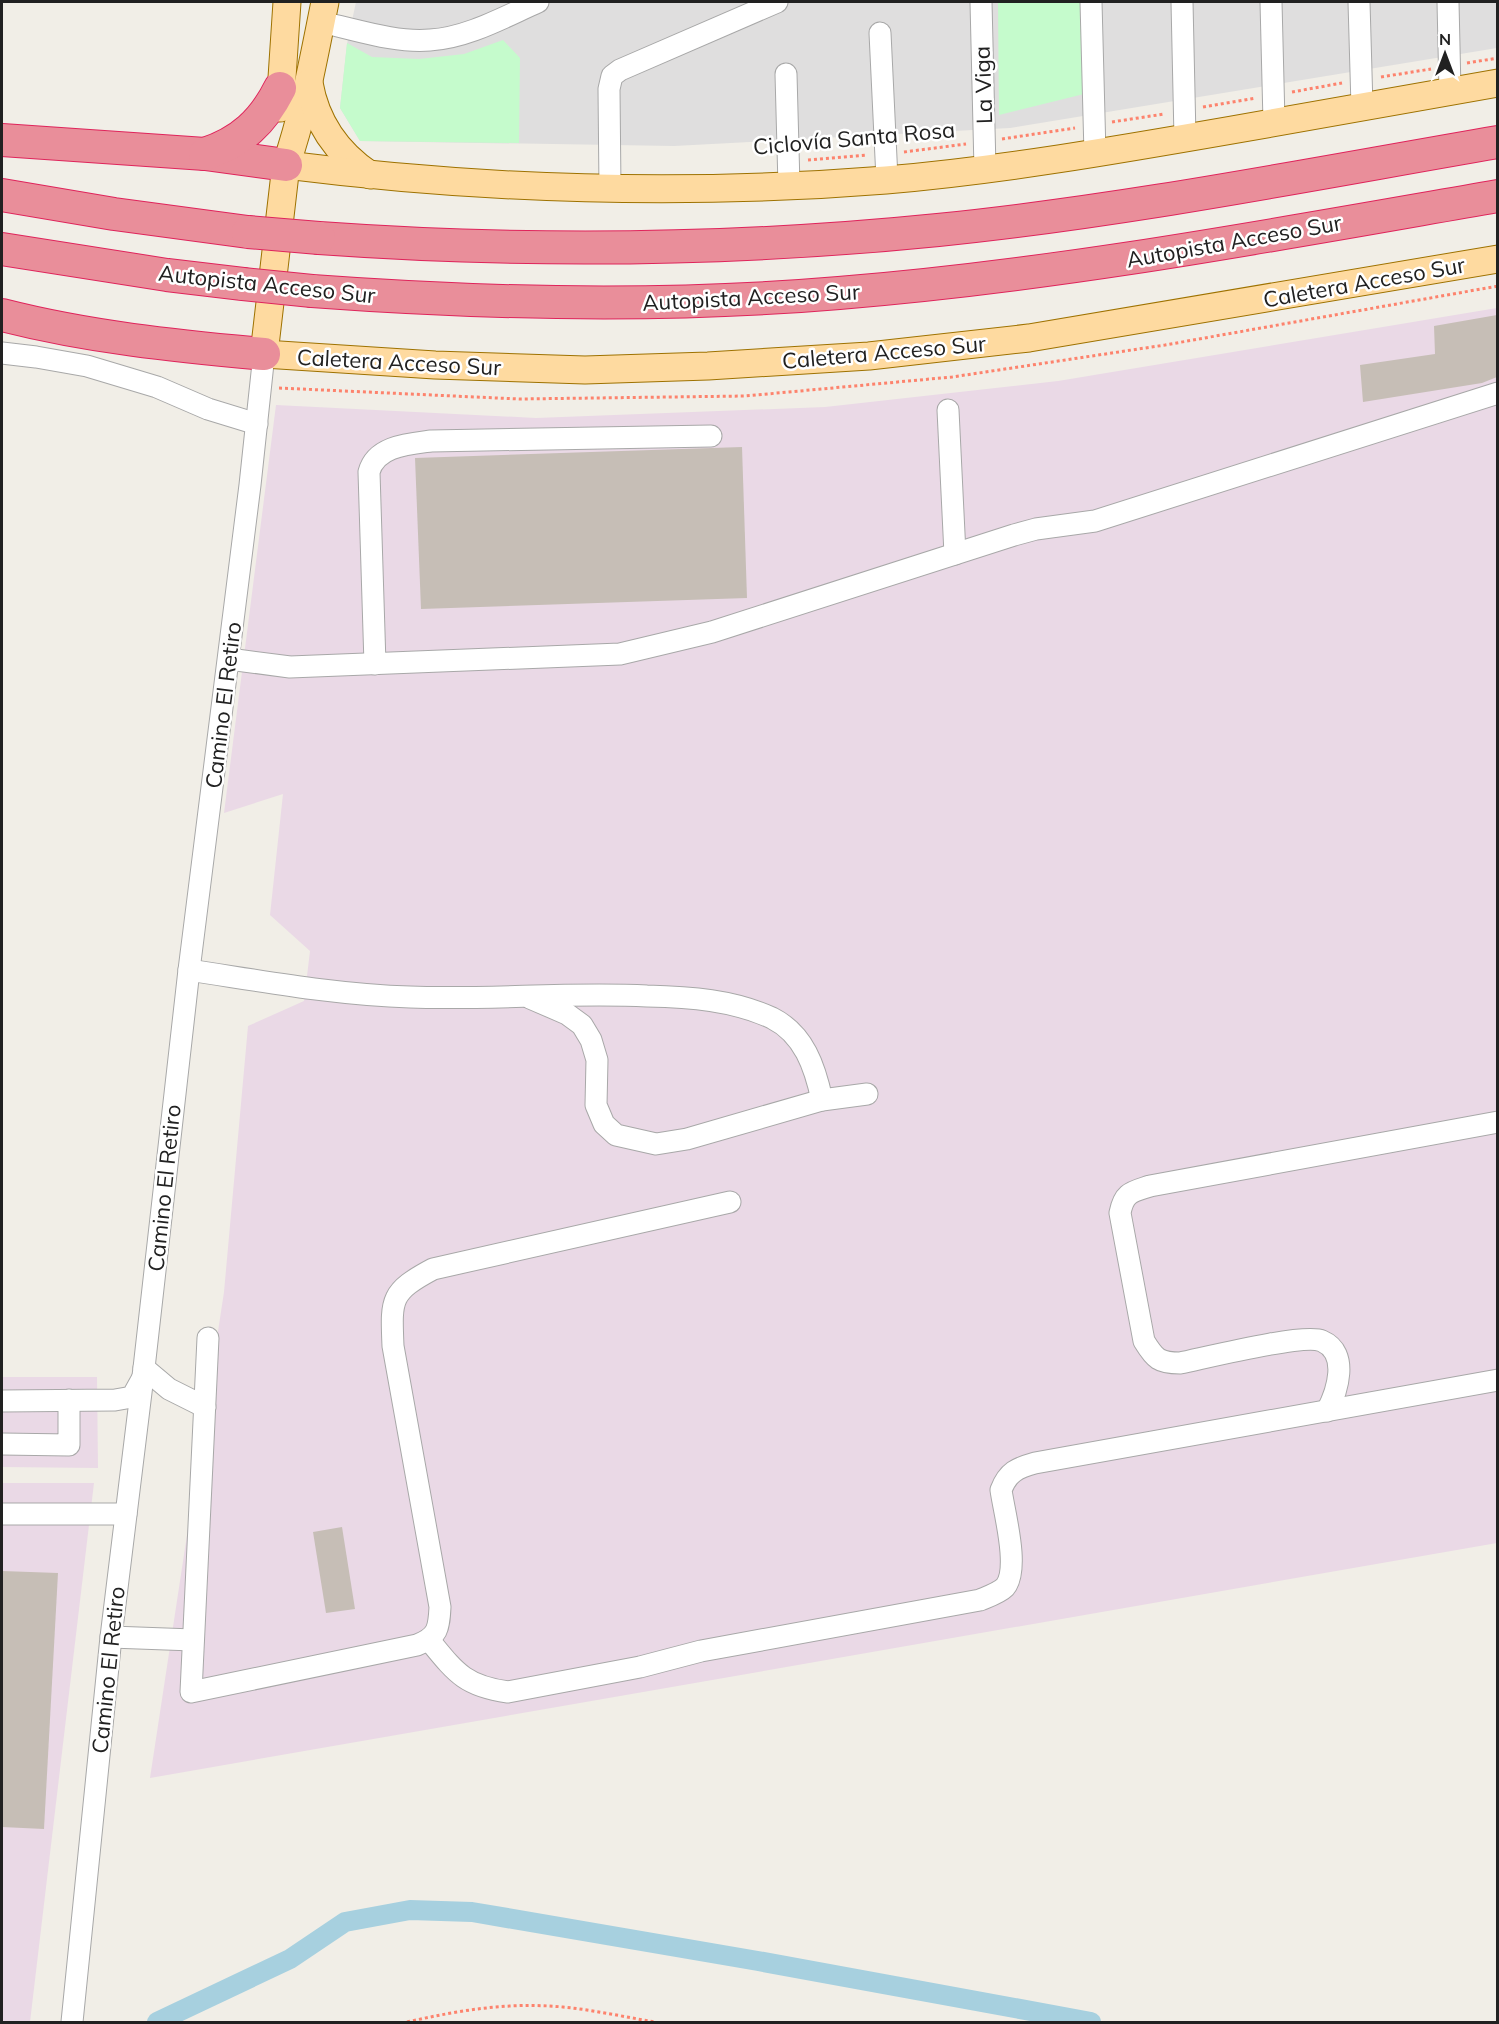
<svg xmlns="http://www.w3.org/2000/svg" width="1499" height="2024" viewBox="0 0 1499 2024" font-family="Mulish,sans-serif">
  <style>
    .residential { fill: #dfdede }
    .industrial { fill: #ead9e6 }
    .park { fill: #c5fbcc }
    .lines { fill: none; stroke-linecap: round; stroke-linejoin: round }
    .canal { stroke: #a7d0df; stroke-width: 20 }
    .building { fill: #c6beb6 }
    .minor-casing { stroke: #a8a8a8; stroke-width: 23 }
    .major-casing { stroke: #9e7200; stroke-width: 29 }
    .highway-casing { stroke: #df245b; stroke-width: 34 }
    .path { stroke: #fd836d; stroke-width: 3; stroke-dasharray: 3 3; stroke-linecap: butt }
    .minor { stroke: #fff; stroke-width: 21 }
    .major { stroke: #fedaa0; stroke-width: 27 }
    .highway { stroke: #e98e9a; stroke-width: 32 }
    .highway-bridge-casing { stroke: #df245b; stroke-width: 34; stroke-linecap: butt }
    .highway-bridge { stroke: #e98e9a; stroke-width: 32 }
    .labels { text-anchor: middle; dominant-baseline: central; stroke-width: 5; stroke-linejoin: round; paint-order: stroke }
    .street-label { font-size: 22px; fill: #212121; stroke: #fff }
  </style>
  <rect width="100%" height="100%" fill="#f1eee7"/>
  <!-- residential -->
  <path class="residential" d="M356,2H1497V48L1010,128L674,146L360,141L340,108L347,44Z"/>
  <!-- industrial -->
  <g class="industrial">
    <path d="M1497,308V1543L150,1778L224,1292L248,1026L304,1001L310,951L270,915L283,794L224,813L276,405L536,418L825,407L1058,381Z"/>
    <path d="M2,1377H97L98,1468L2,1467Z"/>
    <path d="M2,1483H94L30,2022H2Z"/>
  </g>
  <!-- park -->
  <g class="park">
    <path d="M998,2H1082L1084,94L999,115Z"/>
    <path d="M503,40L520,58L519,143L360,141L340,108L347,43L372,57L419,59L464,54Z"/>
  </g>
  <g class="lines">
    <!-- canal -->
    <path class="canal" d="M157,2022L290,1959L345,1922L410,1910L472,1912L758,1961L1091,2022"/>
  </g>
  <!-- building -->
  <g class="building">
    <path d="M1497,315V377L1482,383L1363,402L1360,365L1435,354L1434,326Z"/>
    <path d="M742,447L747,598L421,609L415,458Z"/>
    <path d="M342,1527L355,1609L326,1613L313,1532Z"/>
    <path d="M2,1571L58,1573L44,1829L2,1827Z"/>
  </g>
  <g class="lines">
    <!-- minor casing -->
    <g class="minor-casing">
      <g id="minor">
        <path d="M981,2L985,169"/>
        <path d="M1091,2L1095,154"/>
        <path d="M1182,2L1185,138"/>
        <path d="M1271,2L1274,122"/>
        <path d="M1359,2L1362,107"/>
        <path d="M1448,2L1450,91"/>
        <path d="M320,22C355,29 393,43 430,40C467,38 504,17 538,2"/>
        <path d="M880,33L887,179"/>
        <path d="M786,74L789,186"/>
        <path d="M610,189L609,89L612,76L620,70L777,2"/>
        <path d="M2,353L36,357L87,366L157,387L208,409L257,424"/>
        <path d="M948,410L955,554"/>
        <path d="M229,659L290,667L620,654L712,632L1014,535L1036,529L1095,521L1498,393"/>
        <path d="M375,664L369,472C376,446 408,444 431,441L711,436"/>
        <path d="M189,970C262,981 336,995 410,997C489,1000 568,992 647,996C690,997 733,1000 772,1018C804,1034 815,1067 822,1100L867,1094"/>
        <path d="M530,998L567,1014L582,1025L591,1040L597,1060L596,1105L604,1124L616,1135L656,1144L687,1139L822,1100"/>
        <path d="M208,1338L191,1692L417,1645C438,1637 439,1628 440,1607L393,1346C391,1299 390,1292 433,1269L730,1202"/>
        <path d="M144,1368L169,1389L205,1407"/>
        <path d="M2,1401L115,1400L132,1397L142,1379"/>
        <path d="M1327,1411C1337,1392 1350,1353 1322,1341C1304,1333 1205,1358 1180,1363C1159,1363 1155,1359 1144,1341L1120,1213C1124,1192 1132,1192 1150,1186L1498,1122"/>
        <path d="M2,1444L69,1445V1400"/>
        <path d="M2,1514H126"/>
        <path d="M111,1637L193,1640"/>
        <path d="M429,1640C456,1673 465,1686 508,1692L640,1667L701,1651L980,1600C987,1597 999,1593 1005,1587C1020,1569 1004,1512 1001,1490C1008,1472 1017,1468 1035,1463L1498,1380"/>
        <path d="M72,2022L111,1637L144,1368L189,970L250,485L264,354"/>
      </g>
    </g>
    <!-- major casing -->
    <g class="major-casing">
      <g id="major">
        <path d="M325,2C314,56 304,113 286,165L264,354L435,365L585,370L708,366L869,356L1029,338L1498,259"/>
        <path d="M309,83C316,123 337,153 370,175"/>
        <path d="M280,108L287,2"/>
        <path d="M286,165C485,190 685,196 886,180C1002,170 1117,150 1232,130C1320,114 1409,99 1498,83"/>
      </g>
    </g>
    <!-- highway casing -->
    <g class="highway-casing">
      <g id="highway">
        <path d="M2,140L205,154L286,165"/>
        <path d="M205,154C241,142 263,122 280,88"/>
        <path d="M2,195L114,214L248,232"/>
        <path d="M319,238C529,253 730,251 938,230C1126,211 1312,174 1498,142"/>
        <path d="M2,249L167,275L243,284"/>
        <path d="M312,291C488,304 663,308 839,293C1061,275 1279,234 1498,196"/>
        <path d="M2,315C88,337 175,346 264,354"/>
      </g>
    </g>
    <!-- path -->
    <g class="path">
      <path d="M1467,63L1498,58"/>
      <path d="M1381,77L1431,69"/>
      <path d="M1292,92L1342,83"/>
      <path d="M1203,107L1256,98"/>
      <path d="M1112,122L1164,114"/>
      <path d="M1002,139L1075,128"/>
      <path d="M904,152L966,144"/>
      <path d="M808,160L867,155"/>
      <path d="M279,388L519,399L745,396L952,377L1165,345L1498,286"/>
      <path d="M407,2022C461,2010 508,2002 563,2007C594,2010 625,2017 655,2022"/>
    </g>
    <!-- minor -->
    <use href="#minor" class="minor"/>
    <!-- major -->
    <use href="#major" class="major"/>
    <!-- highway -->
    <use href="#highway" class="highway"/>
    <!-- highway-bridge casing -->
    <g class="highway-bridge-casing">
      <g id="highway-bridge">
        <path d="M248,232L319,238"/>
        <path d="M243,284L312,291"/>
      </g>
    </g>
    <!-- highway-bridge -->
    <use href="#highway-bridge" class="highway-bridge"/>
  </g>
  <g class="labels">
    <!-- street labels -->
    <g class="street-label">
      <text transform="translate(983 85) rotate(-92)">La Viga</text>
      <text transform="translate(854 138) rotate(-5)">Ciclovía Santa Rosa</text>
      <text transform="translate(1234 241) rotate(-10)">Autopista Acceso Sur</text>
      <text transform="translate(1364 282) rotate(-10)">Caletera Acceso Sur</text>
      <text transform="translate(267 284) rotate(6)">Autopista Acceso Sur</text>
      <text transform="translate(751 297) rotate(-3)">Autopista Acceso Sur</text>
      <text transform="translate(884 352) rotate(-5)">Caletera Acceso Sur</text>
      <text transform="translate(399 362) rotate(3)">Caletera Acceso Sur</text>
      <text transform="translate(223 705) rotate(-83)">Camino El Retiro</text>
      <text transform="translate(164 1188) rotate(-84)">Camino El Retiro</text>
      <text transform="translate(108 1670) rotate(-84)">Camino El Retiro</text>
    </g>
  </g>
  <!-- border -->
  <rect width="1499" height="2024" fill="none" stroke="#212121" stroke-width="6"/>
  <!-- north arrow -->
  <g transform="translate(1445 54)" stroke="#ffffff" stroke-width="4.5" paint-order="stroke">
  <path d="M0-4.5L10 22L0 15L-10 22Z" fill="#212121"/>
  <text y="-9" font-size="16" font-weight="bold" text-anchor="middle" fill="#212121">N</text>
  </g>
</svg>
